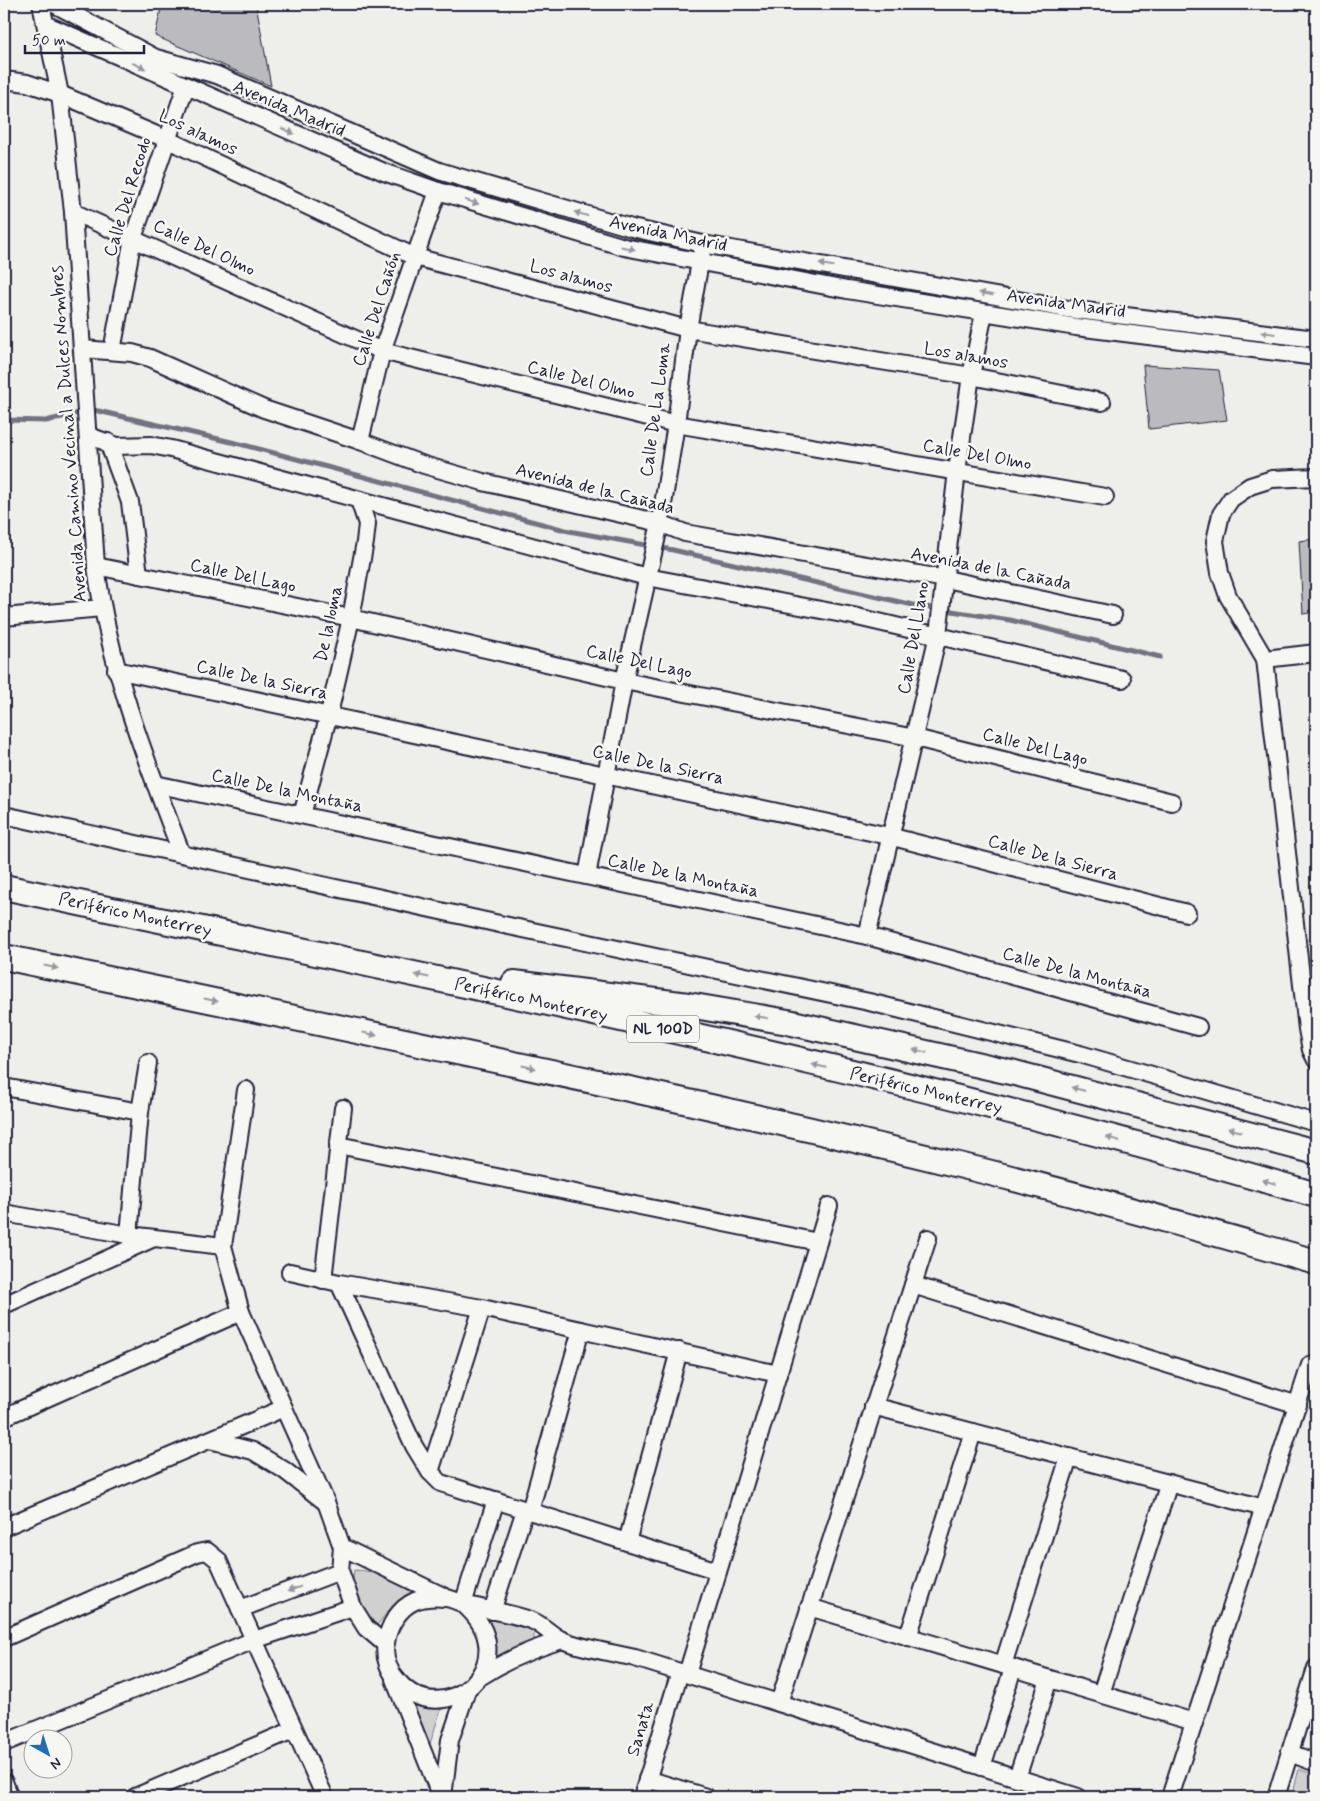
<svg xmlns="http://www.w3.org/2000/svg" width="1320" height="1801" viewBox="0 0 1320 1801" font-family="Mynerve,sans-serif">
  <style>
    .green { fill: #d0d0d1; stroke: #797986 }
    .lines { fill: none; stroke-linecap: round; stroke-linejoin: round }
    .stream { stroke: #727281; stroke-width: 5 }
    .building { fill: #bbbbbf; stroke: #22223b }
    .minor-casing { stroke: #22223b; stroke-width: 20 }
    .highway-casing { stroke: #22223b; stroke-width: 28 }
    .minor { stroke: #f6f6f2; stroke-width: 16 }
    .highway { stroke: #f6f6f2; stroke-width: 24 }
    .oneway { fill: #9797a0 }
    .labels { text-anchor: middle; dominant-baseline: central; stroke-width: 5; stroke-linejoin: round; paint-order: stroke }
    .shield { fill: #f6f6f2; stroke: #626272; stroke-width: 1 }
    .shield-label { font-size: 16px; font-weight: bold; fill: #22223b }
    .street-label { font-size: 18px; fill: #22223b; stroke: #f6f6f2 }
  </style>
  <rect width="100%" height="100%" fill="#eeeeeb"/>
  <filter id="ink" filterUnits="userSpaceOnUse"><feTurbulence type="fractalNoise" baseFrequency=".02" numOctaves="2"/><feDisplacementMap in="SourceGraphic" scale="10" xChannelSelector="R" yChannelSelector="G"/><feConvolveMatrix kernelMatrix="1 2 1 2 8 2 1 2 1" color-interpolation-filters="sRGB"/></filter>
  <g filter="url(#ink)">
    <!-- green -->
    <g class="green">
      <path d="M354,1570C377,1570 393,1581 412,1592L389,1610L374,1629L366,1617L352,1586Z"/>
      <path d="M485,1618L519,1622L534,1629V1640L491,1660L484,1621Z"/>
      <path d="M410,1705L432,1708L442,1706L428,1750Z"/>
      <path d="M1299,1769L1316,1776V1797H1292Z"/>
    </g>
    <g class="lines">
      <!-- stream -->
      <g class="stream">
        <path d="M94,410L240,444L569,531L673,550L913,605L1010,620L1160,657"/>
        <path d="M4,420L46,421L74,414"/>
      </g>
    </g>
    <!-- building -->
    <g class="building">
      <path d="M256,4L271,86L155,36L162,5Z"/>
      <path d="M1143,365L1219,370L1227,420L1149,429Z"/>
      <path d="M1316,539V612L1303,614L1299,541Z"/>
    </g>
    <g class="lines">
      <!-- minor casing -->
      <g class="minor-casing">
        <g id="minor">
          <path d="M41,4L60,94L73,212L96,566C109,666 145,758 181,852"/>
          <path d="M54,4L156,58L217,75L439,171L632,228L703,244L1068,309L1316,339"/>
          <path d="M47,25L384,172L438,191L624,247L847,290L1076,327L1316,357"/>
          <path d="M4,80L27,83L60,94L166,139L415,257L688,329L971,376L1102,402"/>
          <path d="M73,212L382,351L676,424L1105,497"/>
          <path d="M83,349L132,353L150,358L264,409L360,441L424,465L483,482L660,523L685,533L946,579L1113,615"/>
          <path d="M112,351L133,238L186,86"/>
          <path d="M89,436L117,446L151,445L171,449L647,577L853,616L1122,679"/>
          <path d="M360,441L382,351L438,191"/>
          <path d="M108,442L130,502L139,575"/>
          <path d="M1316,477L1272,479L1250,486L1231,499L1221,514L1215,541L1220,573L1228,596L1265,659L1307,1029L1311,1050L1316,1060"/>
          <path d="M96,566L351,618L624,681L915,738L1172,802"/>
          <path d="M4,617L102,608"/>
          <path d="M1265,659L1316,653"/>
          <path d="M116,670L889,836L1187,913"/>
          <path d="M155,784L867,936L1198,1027"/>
          <path d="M4,815L504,925L869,1002L1080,1054L1316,1123"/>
          <path d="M302,815L329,714L351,618L365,542L367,524L359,500"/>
          <path d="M587,876L624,681L660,523L676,424L688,329L702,251"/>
          <path d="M867,936L938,635L957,471L971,376L984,313"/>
          <path d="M4,1087L140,1112L129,1235"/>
          <path d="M140,1112L148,1063"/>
          <path d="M338,1145L818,1242"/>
          <path d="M4,1213L129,1235L223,1246L241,1312L326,1502L342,1547"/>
          <path d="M223,1246L246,1090"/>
          <path d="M290,1272L339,1283L482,1308L778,1374"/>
          <path d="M323,1280L343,1108"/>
          <path d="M339,1283L414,1446L430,1472L441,1483L718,1571"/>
          <path d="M913,1285L1298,1405"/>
          <path d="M4,1305L154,1238"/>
          <path d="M873,1406L1264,1508"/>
          <path d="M4,1417L241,1312"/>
          <path d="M210,1440L253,1451L284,1470L324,1501"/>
          <path d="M430,1472L482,1308"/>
          <path d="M530,1511L581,1330"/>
          <path d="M4,1527L284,1408"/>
          <path d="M627,1542L679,1351"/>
          <path d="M463,1604C530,1661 443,1735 398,1681C389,1671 383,1657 386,1643C388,1626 399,1608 415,1601C425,1597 435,1597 445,1598C452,1598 459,1603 467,1605C488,1610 512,1613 533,1621C543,1625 551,1635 562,1640C581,1648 614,1653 635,1658L1078,1797"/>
          <path d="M463,1604L496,1500"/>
          <path d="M809,1607L1194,1722"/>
          <path d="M240,1609L340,1571"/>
          <path d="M492,1611L525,1510"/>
          <path d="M908,1637L973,1432"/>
          <path d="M4,1638L197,1553L207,1551L218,1560L325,1797"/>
          <path d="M385,1644L366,1628L353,1607L340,1571L342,1547L445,1597"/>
          <path d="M1003,1665L1069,1457"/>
          <path d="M687,1674L829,1206"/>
          <path d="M480,1677C506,1660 532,1649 562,1640"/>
          <path d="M394,1679L441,1797"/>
          <path d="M1101,1694L1169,1483"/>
          <path d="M779,1703L928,1238"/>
          <path d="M4,1743L254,1640L353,1607"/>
          <path d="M1290,1753L1316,1763"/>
          <path d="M982,1767L1013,1668"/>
          <path d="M1017,1778L1049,1679"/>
          <path d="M647,1779L706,1797"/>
          <path d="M4,1782L10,1797"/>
          <path d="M135,1797L293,1730"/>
          <path d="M443,1797L450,1740L467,1690"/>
          <path d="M642,1797L680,1672"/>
          <path d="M1170,1797L1310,1365"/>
          <path d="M1276,1797L1316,1668"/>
        </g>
      </g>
      <!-- highway casing -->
      <g class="highway-casing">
        <g id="highway">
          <path d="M4,887C443,981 885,1067 1316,1195"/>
          <path d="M4,957C324,1025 645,1088 963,1166C1082,1195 1199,1229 1316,1262"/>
          <path d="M514,983L688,1005L788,1022L1015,1073L1316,1152"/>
        </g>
      </g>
      <!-- minor -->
      <use href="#minor" class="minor"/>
      <!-- highway -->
      <use href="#highway" class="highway"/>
    </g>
    <!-- one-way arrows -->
    <defs><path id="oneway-solid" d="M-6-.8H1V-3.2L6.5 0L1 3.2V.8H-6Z" transform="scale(1.25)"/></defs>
    <g class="oneway">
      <use href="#oneway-solid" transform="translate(139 66) rotate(24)"/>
      <use href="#oneway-solid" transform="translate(288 131) rotate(23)"/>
      <use href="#oneway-solid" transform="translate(472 202) rotate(17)"/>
      <use href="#oneway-solid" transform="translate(581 214) rotate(-163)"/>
      <use href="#oneway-solid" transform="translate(628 248) rotate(12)"/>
      <use href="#oneway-solid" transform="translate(826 265) rotate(-170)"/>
      <use href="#oneway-solid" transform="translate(986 294) rotate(-170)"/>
      <use href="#oneway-solid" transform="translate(1268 333) rotate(-173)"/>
      <use href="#oneway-solid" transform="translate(51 967) rotate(12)"/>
      <use href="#oneway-solid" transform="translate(422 976) rotate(-168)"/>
      <use href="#oneway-solid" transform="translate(211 1000) rotate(12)"/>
      <use href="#oneway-solid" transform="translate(761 1017) rotate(-171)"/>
      <use href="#oneway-solid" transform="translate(370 1034) rotate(12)"/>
      <use href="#oneway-solid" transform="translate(920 1051) rotate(-167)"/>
      <use href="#oneway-solid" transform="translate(819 1066) rotate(-167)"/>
      <use href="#oneway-solid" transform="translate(529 1067) rotate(12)"/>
      <use href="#oneway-solid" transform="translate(1078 1089) rotate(-165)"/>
      <use href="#oneway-solid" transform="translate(1235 1130) rotate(-165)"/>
      <use href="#oneway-solid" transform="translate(1113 1139) rotate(-164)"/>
      <use href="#oneway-solid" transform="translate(1269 1182) rotate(-164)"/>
      <use href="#oneway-solid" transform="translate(294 1589) rotate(159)"/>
    </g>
  </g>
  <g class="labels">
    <!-- shield labels -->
    <rect class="shield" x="627" y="1015.5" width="72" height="27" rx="4"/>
    <g class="shield-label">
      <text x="663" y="1029">NL 100D</text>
    </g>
    <!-- street labels -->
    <g class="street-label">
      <text transform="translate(289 109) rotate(23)">Avenida Madrid</text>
      <text transform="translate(198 133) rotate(25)">Los alamos</text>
      <text transform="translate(128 197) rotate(-73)">Calle Del Recodo</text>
      <text transform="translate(668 234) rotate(12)">Avenida Madrid</text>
      <text transform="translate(204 248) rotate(25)">Calle Del Olmo</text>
      <text transform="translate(571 277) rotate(15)">Los alamos</text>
      <text transform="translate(1066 304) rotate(8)">Avenida Madrid</text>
      <text transform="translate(377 309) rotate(-72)">Calle Del Cañón</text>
      <text transform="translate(966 356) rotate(10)">Los alamos</text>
      <text transform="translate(581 380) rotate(14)">Calle Del Olmo</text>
      <text transform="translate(656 410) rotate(-82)">Calle De La Loma</text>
      <text transform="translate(69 434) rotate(-94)">Avenida Camino Vecinal a Dulces Nombres</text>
      <text transform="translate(977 455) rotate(10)">Calle Del Olmo</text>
      <text transform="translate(595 489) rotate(14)">Avenida de la Cañada</text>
      <text transform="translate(991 569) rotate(11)">Avenida de la Cañada</text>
      <text transform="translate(243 576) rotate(12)">Calle Del Lago</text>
      <text transform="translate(329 624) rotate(-78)">De la loma</text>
      <text transform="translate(914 638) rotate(-80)">Calle Del Llano</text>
      <text transform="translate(639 662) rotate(12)">Calle Del Lago</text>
      <text transform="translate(262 680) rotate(12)">Calle De la Sierra</text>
      <text transform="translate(1035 747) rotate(14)">Calle Del Lago</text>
      <text transform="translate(658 765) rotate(12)">Calle De la Sierra</text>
      <text transform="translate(287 791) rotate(12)">Calle De la Montaña</text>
      <text transform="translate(1053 858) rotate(15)">Calle De la Sierra</text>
      <text transform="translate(683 876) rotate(12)">Calle De la Montaña</text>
      <text transform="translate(135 915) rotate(12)">Periférico Monterrey</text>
      <text transform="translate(1077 973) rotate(15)">Calle De la Montaña</text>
      <text transform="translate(531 1000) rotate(12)">Periférico Monterrey</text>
      <text transform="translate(926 1091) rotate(13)">Periférico Monterrey</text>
      <text transform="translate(641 1729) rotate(-73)">Sanata</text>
    </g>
  </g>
  <!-- margin -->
  <rect width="1320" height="1801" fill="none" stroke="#f6f6f2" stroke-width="20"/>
  <rect x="10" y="10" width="1300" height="1781" fill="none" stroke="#22223b" stroke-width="2" filter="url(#ink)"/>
  <!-- north arrow -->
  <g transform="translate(48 1754) rotate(141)"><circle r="24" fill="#f6f6f2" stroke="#a1a1a9"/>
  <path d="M0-4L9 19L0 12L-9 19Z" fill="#1f6fb2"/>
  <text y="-8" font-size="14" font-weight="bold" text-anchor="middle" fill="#22223b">N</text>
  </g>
  <!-- scale -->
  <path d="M25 45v8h119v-8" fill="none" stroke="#22223b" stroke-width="2.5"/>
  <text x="32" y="45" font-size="15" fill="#22223b" stroke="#f6f6f2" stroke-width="4" paint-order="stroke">50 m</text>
</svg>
